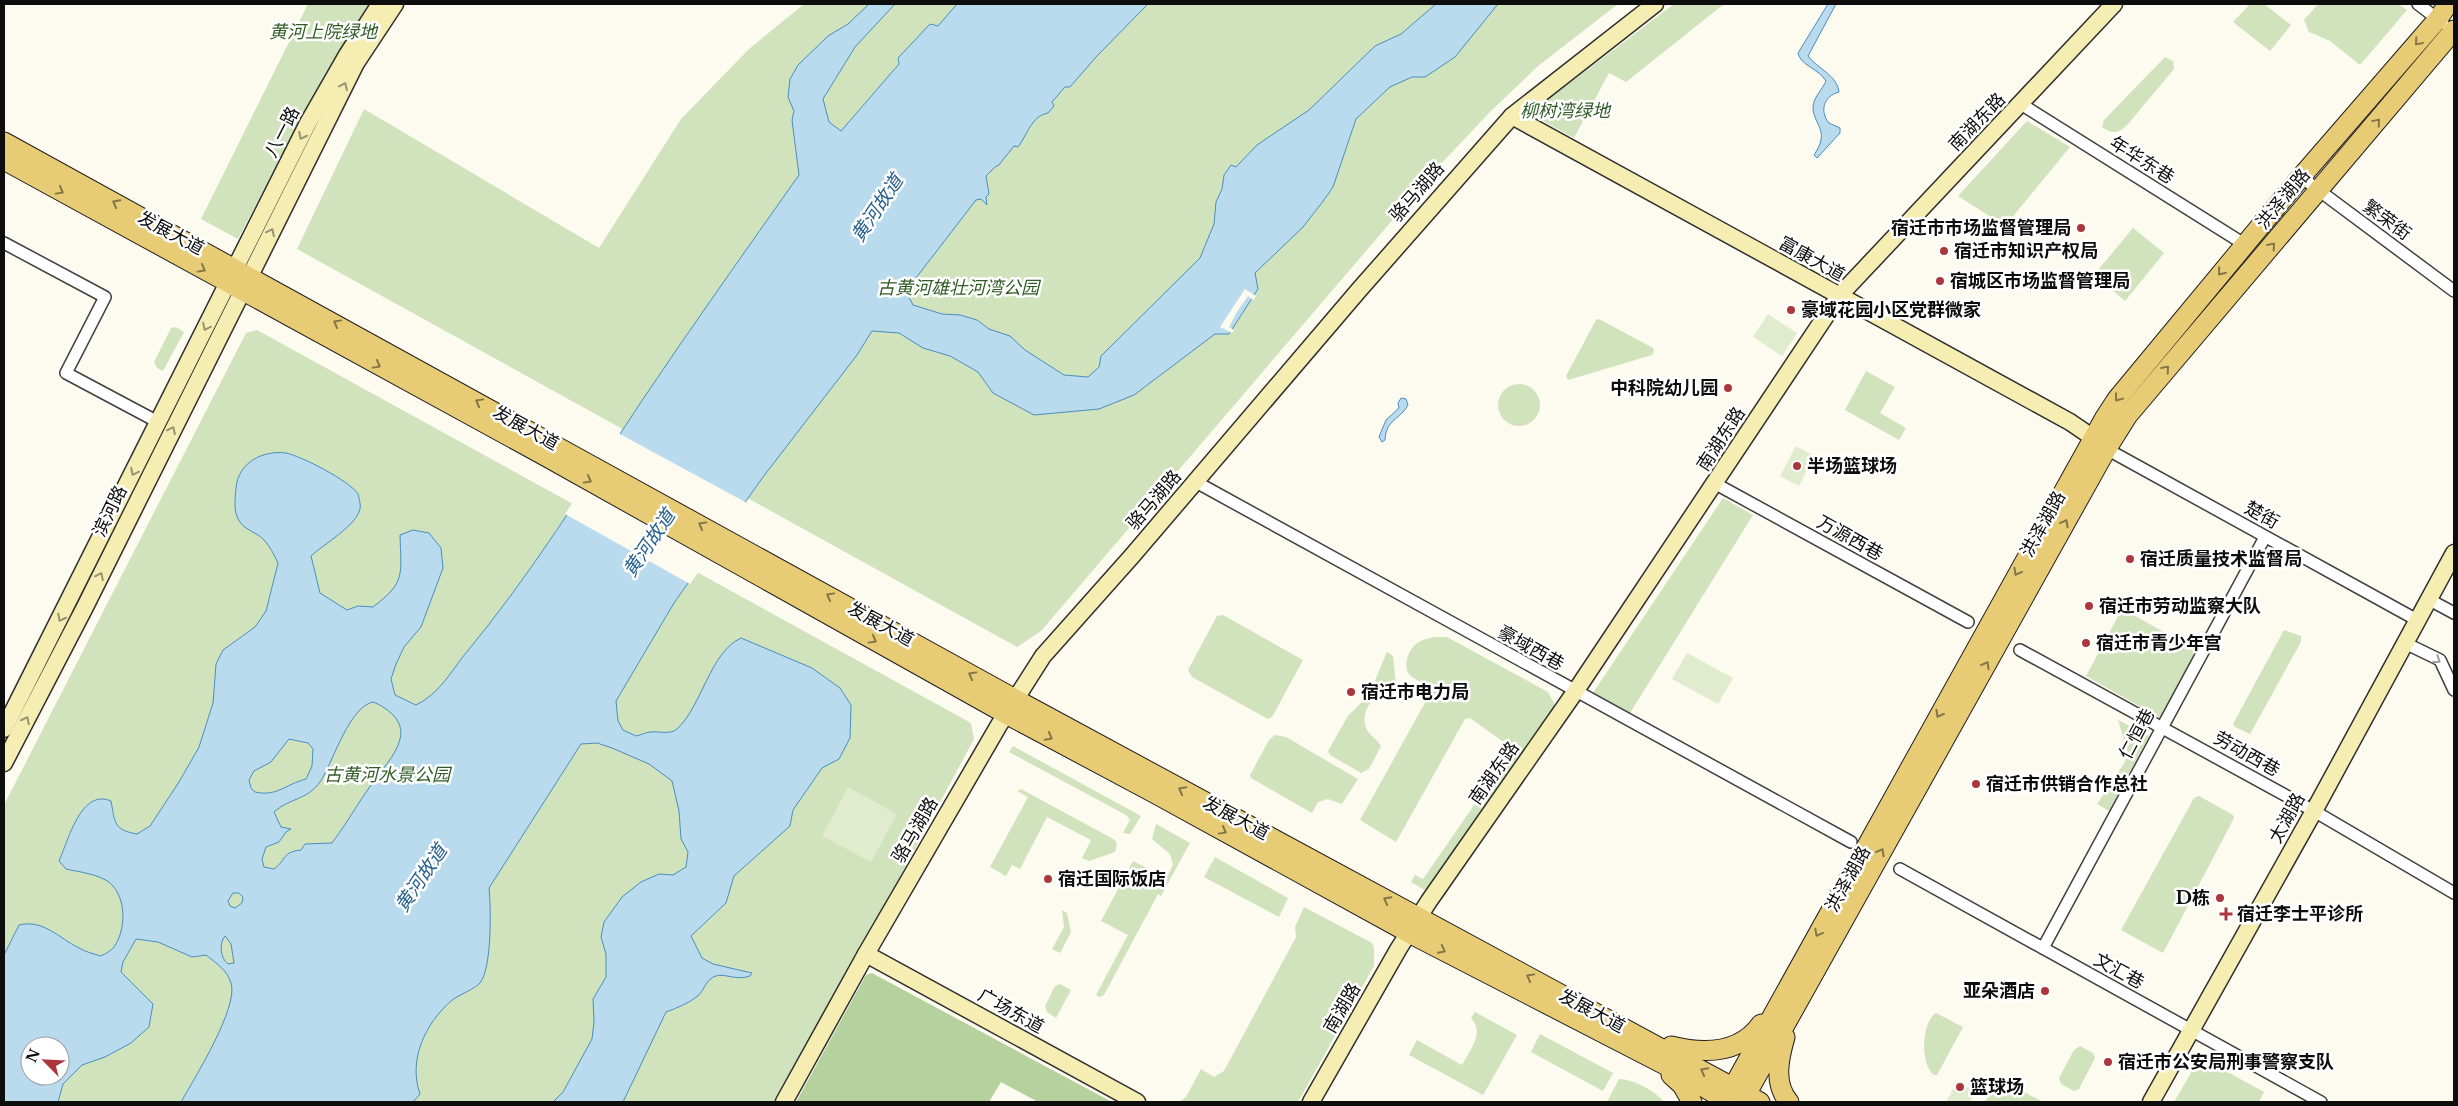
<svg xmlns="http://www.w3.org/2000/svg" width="2458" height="1106" viewBox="0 0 2458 1106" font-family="'Libre Baskerville','Noto Sans SC',serif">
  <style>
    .green { fill: #d0e3bc; fill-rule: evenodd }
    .forest { fill: #b5d29e }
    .pitch { fill: #e1ebcd }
    .water { fill: #badaee; stroke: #4a8ebc; fill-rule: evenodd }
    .pier { fill: #fdfaef }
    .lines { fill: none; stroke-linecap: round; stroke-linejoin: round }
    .street-casing { stroke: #404040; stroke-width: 14 }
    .secondary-casing { stroke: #2f2f2f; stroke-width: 19 }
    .primary-casing { stroke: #1e1e1e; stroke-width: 21 }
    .street { stroke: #fff; stroke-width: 11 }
    .secondary { stroke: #f5edb2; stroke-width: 16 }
    .primary { stroke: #e7cb75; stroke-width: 19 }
    .oneway { stroke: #857646 }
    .oneway2 { stroke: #989370 }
    .oneway3 { stroke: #9e9e9e }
    .poi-dot { fill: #ab373c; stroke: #fff; stroke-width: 2 }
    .labels { text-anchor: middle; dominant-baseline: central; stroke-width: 5; stroke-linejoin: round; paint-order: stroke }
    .park-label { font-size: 18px; font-style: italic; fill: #315c26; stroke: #fff }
    .street-label { font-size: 18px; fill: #0d0d0d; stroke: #fff }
    .poi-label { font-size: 18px; font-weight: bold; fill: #0d0d0d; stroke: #fff; text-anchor: start }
    .water-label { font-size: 19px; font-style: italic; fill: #26618e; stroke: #fff }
  </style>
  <rect width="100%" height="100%" fill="#fdfaef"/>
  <!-- green -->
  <g class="green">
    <path d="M308,4H373L325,74L238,239L201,219Z"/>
    <path d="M804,4H1618L1538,66L1490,112L1437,168L1041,631L1017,647L297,249L364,109L599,248L681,119L749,49Z"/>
    <path d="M1674,4H1724L1626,82L1609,73L1574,138L1541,120L1537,108Z"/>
    <path d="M2250,4H2264L2291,25L2270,51L2233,22Z"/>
    <path d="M2318,4H2398L2407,10L2360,65L2330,41L2309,32L2304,20Z"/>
    <path d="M2165,57L2173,61L2174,69L2128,124C2119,133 2113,135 2102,127L2104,120Z"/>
    <path d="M2027,121L2070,147L2005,226L1958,196Z"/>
    <path d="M2133,228L2164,253L2125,301L2094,275Z"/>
    <path d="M1599,319L1653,348L1654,351L1652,355L1568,380L1566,376L1596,320Z"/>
    <path d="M176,327L184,332L163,371L157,368L154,362L171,328Z"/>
    <path d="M257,330L971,723L974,739L779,1102H4V805L246,333ZM30,1046H60V1076H30Z"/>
    <path d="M1866,371L1895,387L1880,413L1906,428L1899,440L1845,410Z"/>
    <circle cx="1519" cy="405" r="21"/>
    <path d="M1723,498L1753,515L1630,713L1593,693Z"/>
    <path d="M2122,609L2199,651L2162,719L2086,676Z"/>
    <path d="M1223,615L1303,660L1272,717L1268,719L1192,677L1188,670L1217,616Z"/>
    <path d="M2284,630L2301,636V642L2250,734L2235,727L2233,724Z"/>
    <path d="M1433,637H1447L1548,692L1555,705L1428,892L1411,882L1415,875L1423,879L1513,749L1470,718L1465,719L1396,842L1360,820L1432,690C1426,683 1415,681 1409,674C1403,666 1408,651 1415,645C1420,640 1427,639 1433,637Z"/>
    <path d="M1387,652L1393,656L1396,685L1395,687C1378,690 1359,709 1366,728C1369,735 1377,739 1381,746L1369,769L1361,773L1330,755L1328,751L1348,716L1369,695Z"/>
    <path d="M2118,720L2149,736L2109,811L2097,804L2125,762L2128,753Z"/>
    <path d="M1275,735L1286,737L1358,779L1342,804L1328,799L1318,802L1312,813L1251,778L1250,775L1269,740Z"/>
    <path d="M1013,746L1141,816L1130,834L1123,833L1130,820L1126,815L1009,752Z"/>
    <path d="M1021,789L1115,840L1117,844L1115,852L1089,861L1082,858L1091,840L1047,817L1020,869L1012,865L1006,876L990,867L1028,797L1017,791Z"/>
    <path d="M2199,796L2233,815L2234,818L2163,953L2121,930L2194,798Z"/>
    <path d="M1156,824L1190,843L1161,896L1158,894L1104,995L1100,997L1096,995L1128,935L1101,921L1133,861L1149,869L1148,871L1152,873L1148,882L1161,889L1173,865L1170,854L1152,839Z"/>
    <path d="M1215,857L1288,898L1279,917L1204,877Z"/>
    <path d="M1304,907L1372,943L1374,948V966L1298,1102H1179L1186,1097L1201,1069L1214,1077L1224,1071L1296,937L1295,927Z"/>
    <path d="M1062,910L1067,913L1071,932L1060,953L1052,949L1064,927Z"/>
    <path d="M1060,984L1071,990L1056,1018L1047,1012L1045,1006L1055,986Z"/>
    <path d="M1475,1012L1517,1035L1483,1095L1409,1055L1417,1040L1462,1065C1470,1050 1485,1033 1471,1018Z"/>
    <path d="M1936,1013L1963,1027L1937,1075H1934C1920,1065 1921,1023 1936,1013Z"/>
    <path d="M1540,1034L1613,1073L1603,1091L1531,1052Z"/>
    <path d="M2080,1046L2093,1053L2095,1058L2079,1089L2074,1091L2061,1084L2059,1078L2074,1050Z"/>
    <path d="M2202,1058L2264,1092L2259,1102H2174L2199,1059Z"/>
    <path d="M1619,1079C1633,1079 1655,1091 1664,1102H1607Z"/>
    <path d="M2001,1087L2017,1088L2043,1102H1985L1991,1090Z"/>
  </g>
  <!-- forest -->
  <path class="forest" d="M872,973L1112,1102H1038L1001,1082L989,1102H796L866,975Z"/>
  <!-- pitch -->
  <g class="pitch">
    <path d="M1768,314L1797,333L1782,356L1753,337Z"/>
    <path d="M1796,446L1814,456L1799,486L1780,476Z"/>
    <path d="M1687,653L1733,678L1718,704L1672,679Z"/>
    <path d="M848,787L897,814L871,862L822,836Z"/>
    <path d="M1957,1082L1976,1092L1970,1102H1946Z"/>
  </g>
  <!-- water -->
  <g class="water">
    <path d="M869,4H895L855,47L823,99L829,122L841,131L899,64L898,58L930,24L938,26L957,4H1148L1096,57L1070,87H1065L1052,102L1054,106L1048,113C1031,116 1027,136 1018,147L1014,146L998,166H996L986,176L989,194L986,197L987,205L981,199L976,200L906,291L913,305L942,314L960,315L977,320L989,329L1010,336L1025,350L1064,375L1088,377L1099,367L1101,356L1200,258L1214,224L1216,202L1222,189L1224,175L1231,165L1236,167L1257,145L1309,110L1375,46L1401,34L1436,4H1498L1455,57L1425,77H1412L1390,87L1356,119L1333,187L1324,200L1303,227L1255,273L1258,289L1229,334H1215L1134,395L1099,409L1034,415L993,393L978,372L950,356L923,348L899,333L872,331L857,355L763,477L674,603L616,701L618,721L623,730L636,736C641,735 646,732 651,732C659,731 670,735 677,729C702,706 710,652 741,638L812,668L840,688L851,705L850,738L839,759L822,768L793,810L790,826L734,876L726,903L691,936L702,958L713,964L752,973L750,976C736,981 725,973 716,976C706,979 705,989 698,996C689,1003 677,1008 666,1012L623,1102H553L563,1092L592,1039L594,1022L593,999L606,977V954L601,937L604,922L622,897L641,882L659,874L673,875L686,867L688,852L681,839L679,811L672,781L649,764L612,748L597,743L581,744L489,888C491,908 492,968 480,983C475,989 458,995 451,1001C425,1024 408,1060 420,1094L413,1102H181C194,1079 239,1007 231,983C227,970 217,964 206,955L192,957L158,942L136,939L123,962L121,972L153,1004L149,1027L131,1043L105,1057L82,1065L63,1084L58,1102H4V955L19,925C43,919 59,938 79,948C86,952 94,954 101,956C105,954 111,951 114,947C126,930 127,898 110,883C99,874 79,872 66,869L59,861C68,841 81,788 111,801C115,822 113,830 137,834L150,826L179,782L199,747L213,703L216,664L223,650L255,627L266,611L278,563C274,555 270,546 264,540C258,533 245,530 240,522C233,513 235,499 236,488C238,463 262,450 286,453C301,456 350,481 358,494C359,497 361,506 360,509C356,526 324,544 311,556L320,593L347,610L358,606L373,607C406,582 401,575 400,535L413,530L429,533L441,548L443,568L421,627L404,647L396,664L391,679L395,695L416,705C439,694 450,673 465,654C531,575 584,488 641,402C692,326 746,250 799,175L792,120L794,111L788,97L790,79L798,65L828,36L848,24ZM373,702C388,708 405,721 400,739C396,756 380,771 371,785C357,804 346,825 332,843L305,844L301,850C282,852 287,859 274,869L264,867L262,859L266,847L279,842L286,832L291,829L281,827L274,812C291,797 311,800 323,777C334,758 350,707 373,702ZM289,739L308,743L313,749L312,766L306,779C286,784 277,797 255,792L251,788L249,780L254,771L271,762ZM233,893H239L243,897L242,903L235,908L230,906L228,901ZM225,936L231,944L234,963L228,964C220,958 219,943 225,936ZM30,1046H60V1076H30Z"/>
    <path d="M1828,4H1836L1808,56C1818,69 1837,75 1839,92C1824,96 1819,111 1829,123L1840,128V133L1817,158L1814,155C1817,150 1820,146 1821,140C1824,128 1812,119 1813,106C1815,95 1822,90 1826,81C1819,69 1800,65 1798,53Z"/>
    <path d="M1401,398L1406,399L1408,405C1400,420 1386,419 1385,440L1382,442L1379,437L1386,420L1399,408L1398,403Z"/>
  </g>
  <!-- pier -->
  <g class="pier">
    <path d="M1245,289L1256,296L1253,300L1248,296L1237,312L1229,327L1234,330L1232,333L1220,327Z"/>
    <path d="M618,433L747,503L690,584L565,514Z"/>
  </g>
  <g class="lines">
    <!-- street casing -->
    <g class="street-casing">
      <g id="street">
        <path d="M2418,4L2443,23"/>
        <path d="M2021,104L2244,244"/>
        <path d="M2301,177L2454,291"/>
        <path d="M4,243L105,297L66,373L158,422"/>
        <path d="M2103,447L2417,620"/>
        <path d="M1196,482L1851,842"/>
        <path d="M1716,484L1968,622"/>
        <path d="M2428,599L2454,613"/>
        <path d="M2405,643L2440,660L2454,690"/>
        <path d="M2020,650L2314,811L2454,893"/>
        <path d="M1900,869L2321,1102"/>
        <path d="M2043,948L2265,537"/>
      </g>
    </g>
    <!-- secondary casing -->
    <g class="secondary-casing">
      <g id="secondary">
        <path d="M1512,116L2070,422L2092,437"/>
        <path d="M4,729L308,123L347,55L380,4"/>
        <path d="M4,763L85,607L356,63L395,4"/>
        <path d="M866,954L1137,1102"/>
        <path d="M784,1102L866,954L999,725L1043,656L1132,556L1359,290L1512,116L1655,4"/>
        <path d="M1311,1102L1399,948L1429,901L1575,692L1839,296L2114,4"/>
        <path d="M2151,1102L2314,811L2454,553"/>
      </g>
    </g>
    <!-- primary casing -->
    <g class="primary-casing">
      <g id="primary">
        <path d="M4,142L1015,699L1760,1102"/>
        <path d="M4,160L545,456L1006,714L1156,794L1409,933L1669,1067L1729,1102"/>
        <path d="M1785,1037C1779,1058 1773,1084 1789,1102"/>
        <path d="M1671,1046C1704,1054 1740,1054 1761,1024"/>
        <path d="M1671,1075L1682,1085L1692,1102"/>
        <path d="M1728,1096L2104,419L2117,399L2301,177L2438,19L2448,4"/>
        <path d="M1742,1102L2106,450L2128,415L2454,30"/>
      </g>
    </g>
    <!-- street -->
    <use href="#street" class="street"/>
    <!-- secondary -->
    <use href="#secondary" class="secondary"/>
    <!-- primary -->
    <use href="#primary" class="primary"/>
  </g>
  <!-- one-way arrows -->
  <defs><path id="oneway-chevron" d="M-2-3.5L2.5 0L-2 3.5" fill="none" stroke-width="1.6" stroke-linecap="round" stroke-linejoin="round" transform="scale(1.25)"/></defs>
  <g class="oneway">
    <use href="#oneway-chevron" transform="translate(2418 42) rotate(131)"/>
    <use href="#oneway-chevron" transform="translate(2377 122) rotate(-50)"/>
    <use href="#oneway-chevron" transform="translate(60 191) rotate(29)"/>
    <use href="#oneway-chevron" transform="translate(116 203) rotate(-152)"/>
    <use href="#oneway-chevron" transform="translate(2272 246) rotate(-49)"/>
    <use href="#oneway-chevron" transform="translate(202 269) rotate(29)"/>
    <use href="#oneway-chevron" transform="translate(2221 272) rotate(129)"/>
    <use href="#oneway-chevron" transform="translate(337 323) rotate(-151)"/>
    <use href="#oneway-chevron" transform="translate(377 365) rotate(29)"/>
    <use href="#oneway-chevron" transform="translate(2166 369) rotate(-49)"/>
    <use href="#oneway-chevron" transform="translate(2118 398) rotate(127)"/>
    <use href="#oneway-chevron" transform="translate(479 402) rotate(-151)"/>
    <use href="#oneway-chevron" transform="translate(588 480) rotate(29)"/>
    <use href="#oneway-chevron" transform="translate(2065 523) rotate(-61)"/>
    <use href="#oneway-chevron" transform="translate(702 525) rotate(-151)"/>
    <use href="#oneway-chevron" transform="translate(2017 572) rotate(119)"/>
    <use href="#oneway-chevron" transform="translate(830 596) rotate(-151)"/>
    <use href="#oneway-chevron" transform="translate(873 640) rotate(29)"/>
    <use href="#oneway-chevron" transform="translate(1986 665) rotate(-61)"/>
    <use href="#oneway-chevron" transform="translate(972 675) rotate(-151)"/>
    <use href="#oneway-chevron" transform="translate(1939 714) rotate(119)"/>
    <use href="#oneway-chevron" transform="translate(1049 737) rotate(28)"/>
    <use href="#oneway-chevron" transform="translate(1182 790) rotate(-152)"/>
    <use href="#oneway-chevron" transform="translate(1223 831) rotate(29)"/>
    <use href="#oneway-chevron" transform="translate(1881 852) rotate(-61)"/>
    <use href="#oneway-chevron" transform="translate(1387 900) rotate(-152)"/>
    <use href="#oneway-chevron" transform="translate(1818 933) rotate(119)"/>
    <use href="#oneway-chevron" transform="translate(1442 950) rotate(27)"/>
    <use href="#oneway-chevron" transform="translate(1530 977) rotate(-151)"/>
    <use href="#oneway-chevron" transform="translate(1704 1071) rotate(-152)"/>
  </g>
  <g class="oneway2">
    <use href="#oneway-chevron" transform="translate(344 86) rotate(-64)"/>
    <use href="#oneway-chevron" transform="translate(302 136) rotate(117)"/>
    <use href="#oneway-chevron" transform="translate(271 232) rotate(-64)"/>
    <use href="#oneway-chevron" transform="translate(206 327) rotate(116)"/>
    <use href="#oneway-chevron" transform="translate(172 430) rotate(-64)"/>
    <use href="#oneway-chevron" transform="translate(134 472) rotate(116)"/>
    <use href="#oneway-chevron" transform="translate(100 576) rotate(-64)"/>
    <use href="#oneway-chevron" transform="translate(61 618) rotate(117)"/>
    <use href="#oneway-chevron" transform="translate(26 720) rotate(-63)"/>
  </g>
  <use class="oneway3" href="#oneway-chevron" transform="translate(2437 660) rotate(34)"/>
  <!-- markers -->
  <g class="poi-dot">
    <circle cx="2081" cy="228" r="5"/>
    <circle cx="1944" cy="251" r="5"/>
    <circle cx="1940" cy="281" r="5"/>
    <circle cx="1791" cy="310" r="5"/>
    <circle cx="1728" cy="388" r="5"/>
    <circle cx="1797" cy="466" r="5"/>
    <circle cx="2130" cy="559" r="5"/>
    <circle cx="2089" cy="606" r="5"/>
    <circle cx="2086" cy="643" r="5"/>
    <circle cx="1351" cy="692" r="5"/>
    <circle cx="1976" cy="784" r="5"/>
    <circle cx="1048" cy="879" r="5"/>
    <circle cx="2220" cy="898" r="5"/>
    <path d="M2223.5 906.5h5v5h5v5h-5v5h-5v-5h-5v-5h5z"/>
    <circle cx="2045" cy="991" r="5"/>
    <circle cx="2108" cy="1062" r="5"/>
    <circle cx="1960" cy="1087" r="5"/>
  </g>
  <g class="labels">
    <!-- park labels -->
    <g class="park-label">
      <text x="323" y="32">黄河上院绿地</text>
      <text x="1565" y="111">柳树湾绿地</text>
      <text x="958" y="288">古黄河雄壮河湾公园</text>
      <text x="387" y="775">古黄河水景公园</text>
    </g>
    <!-- street labels -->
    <g class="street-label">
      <text transform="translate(1977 122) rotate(-46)">南湖东路</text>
      <text transform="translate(282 132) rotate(-63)">八一路</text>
      <text transform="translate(2142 160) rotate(32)">年华东巷</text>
      <text transform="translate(1417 192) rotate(-49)">骆马湖路</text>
      <text transform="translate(2283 199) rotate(-50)">洪泽湖路</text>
      <text transform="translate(2387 220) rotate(36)">繁荣街</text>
      <text transform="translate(171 233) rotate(28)">发展大道</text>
      <text transform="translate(1812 259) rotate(29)">富康大道</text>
      <text transform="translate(526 428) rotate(29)">发展大道</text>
      <text transform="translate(1721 439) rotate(-57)">南湖东路</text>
      <text transform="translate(1154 500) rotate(-49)">骆马湖路</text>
      <text transform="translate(110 511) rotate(-64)">滨河路</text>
      <text transform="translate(2262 515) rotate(29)">楚街</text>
      <text transform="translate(2043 524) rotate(-61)">洪泽湖路</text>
      <text transform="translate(1850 538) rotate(29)">万源西巷</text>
      <text transform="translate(881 624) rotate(29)">发展大道</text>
      <text transform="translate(1531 648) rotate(29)">豪域西巷</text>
      <text transform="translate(2137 734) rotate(-62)">仁恒巷</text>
      <text transform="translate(2247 754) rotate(29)">劳动西巷</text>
      <text transform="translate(1494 773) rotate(-55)">南湖东路</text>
      <text transform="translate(1236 818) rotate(28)">发展大道</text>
      <text transform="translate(2287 818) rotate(-61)">太湖路</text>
      <text transform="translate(915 830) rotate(-60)">骆马湖路</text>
      <text transform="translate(1848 879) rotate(-61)">洪泽湖路</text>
      <text transform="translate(2119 971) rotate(29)">文汇巷</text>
      <text transform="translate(1342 1008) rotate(-60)">南湖路</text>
      <text transform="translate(1011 1011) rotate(29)">广场东道</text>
      <text transform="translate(1592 1011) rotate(28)">发展大道</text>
    </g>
    <!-- poi labels -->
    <g class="poi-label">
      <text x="2071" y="228" text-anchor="end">宿迁市市场监督管理局</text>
      <text x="1954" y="251">宿迁市知识产权局</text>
      <text x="1950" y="281">宿城区市场监督管理局</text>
      <text x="1801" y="310">豪域花园小区党群微家</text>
      <text x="1718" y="388" text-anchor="end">中科院幼儿园</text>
      <text x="1807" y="466">半场篮球场</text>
      <text x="2140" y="559">宿迁质量技术监督局</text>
      <text x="2099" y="606">宿迁市劳动监察大队</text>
      <text x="2096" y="643">宿迁市青少年宫</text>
      <text x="1361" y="692">宿迁市电力局</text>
      <text x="1986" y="784">宿迁市供销合作总社</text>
      <text x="1058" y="879">宿迁国际饭店</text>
      <text x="2210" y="898" text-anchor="end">D栋</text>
      <text x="2237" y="914">宿迁李士平诊所</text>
      <text x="2035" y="991" text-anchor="end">亚朵酒店</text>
      <text x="2118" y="1062">宿迁市公安局刑事警察支队</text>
      <text x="1970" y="1087">篮球场</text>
    </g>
    <!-- water labels -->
    <g class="water-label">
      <text transform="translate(877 208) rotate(-56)">黄河故道</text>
      <text transform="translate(649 543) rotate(-56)">黄河故道</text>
      <text transform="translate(421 878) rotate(-56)">黄河故道</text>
    </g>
  </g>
  <!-- border -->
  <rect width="2458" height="1106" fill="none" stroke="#0d0d0d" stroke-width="10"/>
  <!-- north arrow -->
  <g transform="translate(45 1061) rotate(294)"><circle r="24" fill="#ffffff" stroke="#9e9e9e"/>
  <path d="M0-4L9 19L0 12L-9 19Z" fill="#ab373c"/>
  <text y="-8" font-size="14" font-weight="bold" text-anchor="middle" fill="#0d0d0d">N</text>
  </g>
</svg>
